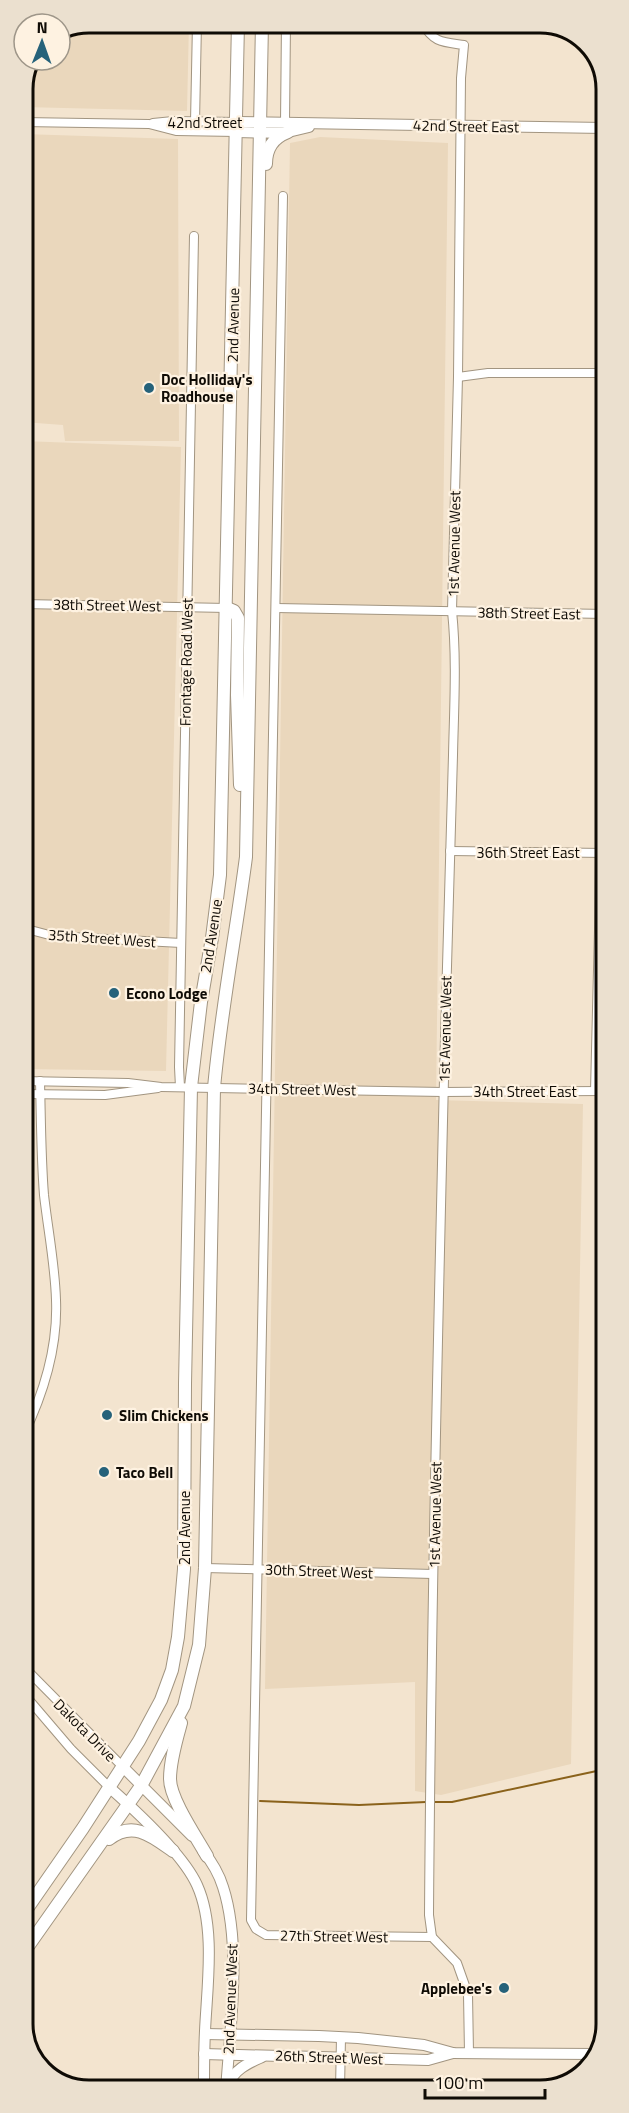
<svg xmlns="http://www.w3.org/2000/svg" width="629" height="2113" viewBox="0 0 629 2113" font-family="'Titillium Web',sans-serif">
  <style>
    .built { fill: #ead7bc }
    .lines { fill: none; stroke-linecap: round; stroke-linejoin: round }
    .stream { stroke: #8a621b; stroke-width: 2 }
    .minor-casing { stroke: #a29581; stroke-width: 10 }
    .major-casing { stroke: #a29581; stroke-width: 12 }
    .highway-casing { stroke: #a29581; stroke-width: 14 }
    .minor { stroke: #fff; stroke-width: 8 }
    .major { stroke: #fff; stroke-width: 10 }
    .highway { stroke: #fff; stroke-width: 12 }
    .poi-dot { fill: #26627a; stroke: #fef2e1; stroke-width: 2 }
    .labels { text-anchor: middle; dominant-baseline: central; stroke-width: 4.5; stroke-linejoin: round; paint-order: stroke }
    .street-label { font-size: 15px; fill: #0f0b05; stroke: #fef2e1 }
    .poi-label { font-size: 15px; font-weight: bold; fill: #0f0b05; stroke: #fef2e1; text-anchor: start }
    .rim { fill: none; stroke: #0f0b05; stroke-width: 3 }
  </style>
  <rect width="100%" height="100%" fill="#f3e4cf"/>
  <!-- built -->
  <g class="built">
    <path d="M89,23H189L187,111L23,107V89L35,60H60V35Z"/>
    <path d="M23,134L178,139L179,441H65L63,425L23,422Z"/>
    <path d="M320,137L448,143L436,1100L583,1104L571,1764L441,1795L415,1791V1682L265,1689L290,143Z"/>
    <path d="M23,441L181,447L166,1071L23,1069Z"/>
  </g>
  <g class="lines">
    <!-- stream -->
    <g class="stream">
      <path d="M260,1801L359,1805L426,1802"/>
      <path d="M433,1802H452L606,1769"/>
    </g>
    <!-- minor casing -->
    <g class="minor-casing">
      <g id="minor">
        <path d="M422,23C434,43 442,42 464,45L461,78L458,377L452,611C457,659 454,708 453,755C451,849 447,943 445,1037C438,1330 431,1623 429,1915L432,1937L457,1963L468,1994L469,2053"/>
        <path d="M23,122L149,124L176,131L237,132"/>
        <path d="M195,122L197,23"/>
        <path d="M153,123L173,121L237,122"/>
        <path d="M285,123L286,23"/>
        <path d="M283,196L251,1920L256,1929L266,1935L432,1937"/>
        <path d="M458,377L488,373H605"/>
        <path d="M23,604L227,608"/>
        <path d="M276,608L606,614"/>
        <path d="M450,851L605,853"/>
        <path d="M23,928L53,936L181,943"/>
        <path d="M23,1081L128,1083L161,1087L443,1092L606,1091"/>
        <path d="M180,1087L179,1067L194,236"/>
        <path d="M595,1091L599,930L603,627L605,567"/>
        <path d="M23,1094L105,1095L158,1088"/>
        <path d="M23,1436C44,1393 58,1348 56,1300C55,1265 48,1230 44,1195C41,1157 41,1119 40,1081"/>
        <path d="M205,1568L433,1574"/>
        <path d="M24,1667L122,1766"/>
        <path d="M24,1694L71,1749L109,1787"/>
        <path d="M340,2090L341,2037"/>
      </g>
    </g>
    <!-- major casing -->
    <g class="major-casing">
      <g id="major">
        <path d="M237,122L605,128"/>
        <path d="M237,132L284,133L309,127"/>
        <path d="M122,1766L192,1836"/>
        <path d="M109,1787C135,1810 183,1854 197,1885C216,1927 207,1986 205,2031C204,2050 204,2070 204,2090"/>
        <path d="M203,1851C212,1862 219,1874 223,1887C242,1945 230,2029 226,2090"/>
        <path d="M205,2034L319,2036L358,2038L424,2045L453,2053L596,2054"/>
        <path d="M204,2054L428,2060L453,2053"/>
        <path d="M229,2084C234,2069 249,2063 262,2057"/>
      </g>
    </g>
    <!-- highway casing -->
    <g class="highway-casing">
      <g id="highway">
        <path d="M266,164C266,148 273,138 288,132"/>
        <path d="M227,608L234,611L238,618L237,695L240,785"/>
        <path d="M181,1723C176,1741 170,1761 170,1779C170,1799 197,1838 207,1856"/>
        <path d="M109,1839C133,1820 152,1836 173,1851"/>
        <path d="M24,1913L83,1828L139,1741L161,1700L172,1670L178,1637L184,1569L185,1384L191,1087L201,1002L212,938L220,875L238,23"/>
        <path d="M24,1952L141,1786L184,1706L199,1645L205,1568L214,1088C221,1010 236,934 246,857L262,23"/>
      </g>
    </g>
    <!-- minor -->
    <use href="#minor" class="minor"/>
    <!-- major -->
    <use href="#major" class="major"/>
    <!-- highway -->
    <use href="#highway" class="highway"/>
  </g>
  <!-- markers -->
  <g class="poi-dot">
    <circle cx="149" cy="388" r="6"/>
    <circle cx="114" cy="993" r="6"/>
    <circle cx="107" cy="1415" r="6"/>
    <circle cx="104" cy="1472" r="6"/>
    <circle cx="504" cy="1988" r="6"/>
  </g>
  <g class="labels">
    <!-- street labels -->
    <g class="street-label">
      <text x="205" y="122">42nd Street</text>
      <text transform="translate(466 126) rotate(1)">42nd Street East</text>
      <text transform="translate(233 325) rotate(-89)">2nd Avenue</text>
      <text transform="translate(454 544) rotate(-89)">1st Avenue West</text>
      <text transform="translate(107 605) rotate(1)">38th Street West</text>
      <text transform="translate(529 613) rotate(1)">38th Street East</text>
      <text transform="translate(186 662) rotate(-89)">Frontage Road West</text>
      <text x="528" y="852">36th Street East</text>
      <text transform="translate(211 936) rotate(-81)">2nd Avenue</text>
      <text transform="translate(102 938) rotate(4)">35th Street West</text>
      <text transform="translate(445 1029) rotate(-89)">1st Avenue West</text>
      <text transform="translate(302 1089) rotate(1)">34th Street West</text>
      <text x="525" y="1091">34th Street East</text>
      <text transform="translate(435 1515) rotate(-89)">1st Avenue West</text>
      <text transform="translate(184 1528) rotate(-90)">2nd Avenue</text>
      <text transform="translate(319 1571) rotate(2)">30th Street West</text>
      <text transform="translate(85 1730) rotate(45)">Dakota Drive</text>
      <text transform="translate(334 1936) rotate(1)">27th Street West</text>
      <text transform="translate(230 1999) rotate(-88)">2nd Avenue West</text>
      <text transform="translate(329 2057) rotate(2)">26th Street West</text>
    </g>
    <!-- poi labels -->
    <g class="poi-label">
      <text x="161" y="379">Doc Holliday's<tspan x="161" dy="17">Roadhouse</tspan></text>
      <text x="126" y="993">Econo Lodge</text>
      <text x="119" y="1415">Slim Chickens</text>
      <text x="116" y="1472">Taco Bell</text>
      <text x="492" y="1988" text-anchor="end">Applebee's</text>
    </g>
  </g>
  <!-- crop -->
  <path d="M0 0H629V2113H0ZM89 33H540A56 56 0 0 1 596 89V2024A56 56 0 0 1 540 2080H89A56 56 0 0 1 33 2024V89A56 56 0 0 1 89 33Z" fill="#ebe0cf" fill-rule="evenodd"/>
  <path class="rim" d="M89 33H540A56 56 0 0 1 596 89V2024A56 56 0 0 1 540 2080H89A56 56 0 0 1 33 2024V89A56 56 0 0 1 89 33Z"/>
  <!-- north arrow -->
  <g transform="translate(42 42) rotate(1)"><circle r="28" fill="#fef2e1" stroke="#9e9689" stroke-width="1.5"/>
  <path d="M0-4.5L10 22L0 15L-10 22Z" fill="#26627a"/>
  <text y="-9" font-size="16" font-weight="bold" text-anchor="middle" fill="#0f0b05">N</text>
  </g>
  <!-- scale -->
  <path d="M425 2089v9h120v-9" fill="none" stroke="#0f0b05" stroke-width="3"/>
  <text x="434" y="2089" font-size="18" fill="#0f0b05" stroke="#fef2e1" stroke-width="4.5" paint-order="stroke">100 m</text>
</svg>
